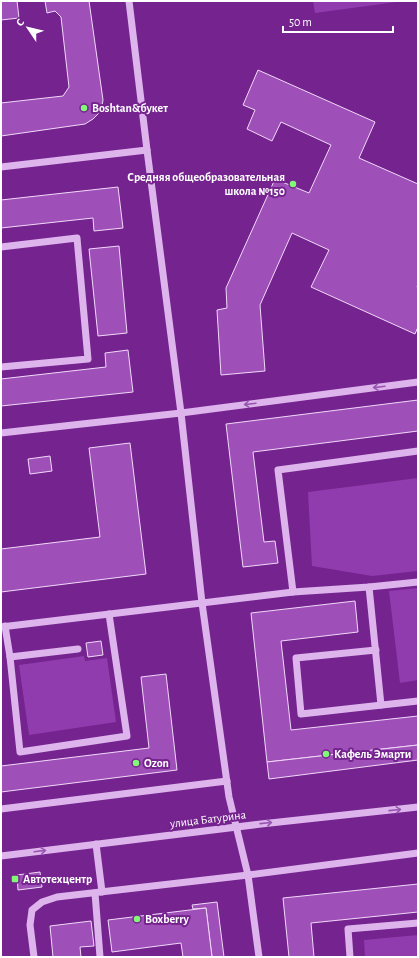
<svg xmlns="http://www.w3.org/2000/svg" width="419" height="958" viewBox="0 0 419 958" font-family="'Alegreya Sans',sans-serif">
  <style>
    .green { fill: #903cae }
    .building { fill: #9e50b8; stroke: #f1d9f9 }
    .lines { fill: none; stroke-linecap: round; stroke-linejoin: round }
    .minor { stroke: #ddb4ec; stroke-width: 7 }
    .oneway { stroke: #9956b0 }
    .poi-dot { fill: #83f777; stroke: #75238f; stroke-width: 1.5 }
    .labels { text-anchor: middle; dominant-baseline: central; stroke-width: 4; stroke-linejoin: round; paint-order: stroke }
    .poi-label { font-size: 12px; font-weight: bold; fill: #fff; stroke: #75238f; text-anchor: start }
    .street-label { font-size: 12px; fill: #fff; stroke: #75238f }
  </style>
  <rect width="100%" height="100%" fill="#75238f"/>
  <!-- green -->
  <g class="green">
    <path d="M313,1H404L315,13Z"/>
    <path d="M418,478V571L372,576L312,566L308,492Z"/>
    <path d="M418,588V680L400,683L389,591Z"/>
    <path d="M84,656L85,661L107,658L116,722L29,735L19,665Z"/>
    <path d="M418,935V957H365L364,940Z"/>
  </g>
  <!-- building -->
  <g class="building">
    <path d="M1,1H17L19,18L1,20Z"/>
    <path d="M45,1H89L103,100L101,111L93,119L85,124L1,136V103L63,96L69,87L61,17L55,11L47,13Z"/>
    <path d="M258,70L375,122L359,158L418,184V183V284L417,287H418V327L415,334L311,287L329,250L292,233L260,305L265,371L221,375L217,310L227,308L226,288L275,179L309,193L331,145L281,122L272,141L247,129L255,110L243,105Z"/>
    <path d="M118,187L123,228L94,231L93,218L1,228V200Z"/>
    <path d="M119,246L127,333L98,336L89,249Z"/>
    <path d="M128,350L133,392L1,406V379L106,367L105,353Z"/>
    <path d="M418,400V431L253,452L264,542L275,541L278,563L243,567L226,424Z"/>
    <path d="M130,443L146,574L1,592V549L100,537L89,448Z"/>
    <path d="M50,456L52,471L30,474L28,459Z"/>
    <path d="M355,601L358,632L281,641L291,730L418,716V745L267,762L251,613Z"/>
    <path d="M101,641L103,655L88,657L86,643Z"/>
    <path d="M166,674L177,770L1,792V766L149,748L141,677Z"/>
    <path d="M418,745V760L269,779L267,762Z"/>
    <path d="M40,872L42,887L18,890L17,875Z"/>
    <path d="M418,884V912L311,923L314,957H289L283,898Z"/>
    <path d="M217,902L224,957H212L206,908L193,909L192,905Z"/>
    <path d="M206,908L212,957H183L181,943L112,952L108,920Z"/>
    <path d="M91,921L94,946L80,947L81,957H53L50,926Z"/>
  </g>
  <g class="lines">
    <!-- minor -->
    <g class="minor">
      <path d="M129,1L147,150L181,413L202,603L229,797L248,875L259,957"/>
      <path d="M1,167L147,150"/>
      <path d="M1,247L77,238L88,359L1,367"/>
      <path d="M1,433L181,413L418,382"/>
      <path d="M369,587L381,705"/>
      <path d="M293,592L278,470L418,451"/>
      <path d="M5,626L10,657L20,752L127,736L109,614"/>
      <path d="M1,627L293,592L369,587L418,582"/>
      <path d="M376,650L296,658L301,714L418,701"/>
      <path d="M10,657L78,649"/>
      <path d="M1,809L227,781"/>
      <path d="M96,844L102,892"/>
      <path d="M1,856L261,824L418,807"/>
      <path d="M95,893L100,957"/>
      <path d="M34,957L30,925L32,910L42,902L57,897L248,875L418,853"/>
      <path d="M350,957L348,929L418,923"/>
    </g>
  </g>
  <!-- one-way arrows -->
  <defs><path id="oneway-shaft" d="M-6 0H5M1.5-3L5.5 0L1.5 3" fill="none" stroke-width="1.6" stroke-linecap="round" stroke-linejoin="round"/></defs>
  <g class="oneway">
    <use href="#oneway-shaft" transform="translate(379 387) rotate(173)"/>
    <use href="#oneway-shaft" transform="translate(250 404) rotate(173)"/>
    <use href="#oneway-shaft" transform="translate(395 810) rotate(-6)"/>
    <use href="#oneway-shaft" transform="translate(266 823) rotate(-6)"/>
    <use href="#oneway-shaft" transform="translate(40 851) rotate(-7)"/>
  </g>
  <!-- markers -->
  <g class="poi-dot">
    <circle cx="84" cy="108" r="4"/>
    <circle cx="293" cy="184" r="4"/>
    <circle cx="326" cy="754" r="4"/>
    <circle cx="136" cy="763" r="4"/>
    <rect x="11" y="875" width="8" height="8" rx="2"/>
    <circle cx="137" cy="919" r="4"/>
  </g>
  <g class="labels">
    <!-- poi labels -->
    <g class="poi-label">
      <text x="92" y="108">Boshtan&amp;букет</text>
      <text x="285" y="177" text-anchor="end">Средняя общеобразовательная<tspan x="285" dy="14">школа №150</tspan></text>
      <text x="334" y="754">Кафель Эмарти</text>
      <text x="144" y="763">Ozon</text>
      <text x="23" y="879">Автотехцентр</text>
      <text x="145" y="919">Boxberry</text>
    </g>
    <!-- street labels -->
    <g class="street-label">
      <text transform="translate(208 819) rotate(-7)">улица Батурина</text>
    </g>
  </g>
  <!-- border -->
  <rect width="419" height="958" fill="none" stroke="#ffffff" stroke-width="4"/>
  <!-- north arrow -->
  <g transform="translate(28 28) rotate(305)" stroke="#75238f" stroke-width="3" paint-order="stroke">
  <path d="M0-3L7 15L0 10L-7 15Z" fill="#ffffff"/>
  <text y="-6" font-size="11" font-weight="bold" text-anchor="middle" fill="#ffffff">С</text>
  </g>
  <!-- scale -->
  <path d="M283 26v6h110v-6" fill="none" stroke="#ffffff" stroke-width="2"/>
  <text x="289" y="26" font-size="12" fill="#ffffff" stroke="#75238f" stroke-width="3" paint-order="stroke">50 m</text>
</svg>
